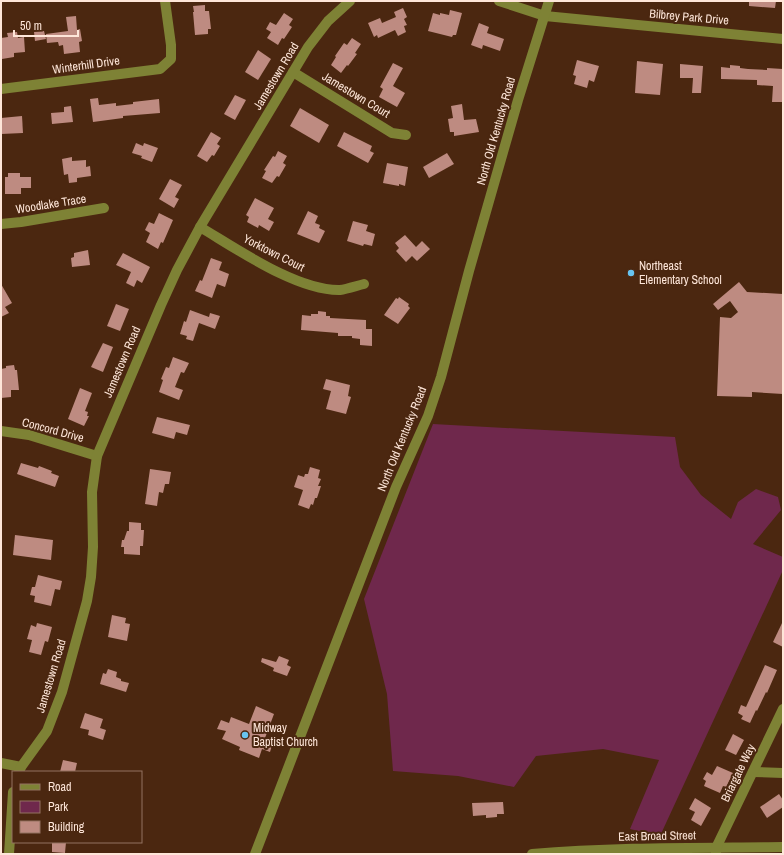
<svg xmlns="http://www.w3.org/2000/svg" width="784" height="855" viewBox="0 0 784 855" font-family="'Archivo Narrow',sans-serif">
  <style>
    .green { fill: #6f284c }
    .building { fill: #be8b81 }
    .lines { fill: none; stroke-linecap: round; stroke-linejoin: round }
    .minor { stroke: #7e8235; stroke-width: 10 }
    .poi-dot { fill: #68c4f0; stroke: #4b2710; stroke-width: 1.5 }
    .labels { text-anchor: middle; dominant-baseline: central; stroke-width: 4; stroke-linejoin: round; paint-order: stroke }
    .street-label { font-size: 12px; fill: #fee6d9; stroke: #4b2710 }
    .poi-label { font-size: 12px; fill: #fee6d9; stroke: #4b2710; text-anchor: start }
  </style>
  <rect width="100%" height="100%" fill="#4b2710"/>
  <!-- green -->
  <path class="green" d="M433,424L675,437L680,467L701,495L731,519L738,502L756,489L778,497L781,510L753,544L783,557V570L660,836L630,829L659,760L603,749L536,756L514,787L458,776L393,771L387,694L364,599Z"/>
  <!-- building -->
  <g class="building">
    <path d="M749,1H776L775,8L749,6Z"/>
    <path d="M205,5V11H209L211,29H208V34L195,35L193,12H194L193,6Z"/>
    <path d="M403,8L407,17L404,19L407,25L404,26L406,32L398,36L395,30L378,38L377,35L374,37L368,23L380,18L382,23L396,17L394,12Z"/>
    <path d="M450,10L462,13L456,35H453L452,37L428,31L433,13L440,15V13L449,15Z"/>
    <path d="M284,13L293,19L289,25L292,27L284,39L282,38L278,45L267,38L271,32L266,29L270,22L276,25Z"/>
    <path d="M76,16L77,30L80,29L82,41L79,42L80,52L64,54L63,45L59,46L58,42L47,43L46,34L68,31L66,17Z"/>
    <path d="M479,23L489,27L487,33L504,39L500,51L483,45L482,49L471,45Z"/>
    <path d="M44,31L46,39L35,41L34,32Z"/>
    <path d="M17,32L18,38L24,37L25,52L14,53V57L2,59L1,56V38L8,37L7,33Z"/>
    <path d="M352,38L361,44L355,53L357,54L348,66L347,65L341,73L331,65L336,57L335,56L344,43L347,45Z"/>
    <path d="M258,50L271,59L258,80L245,72Z"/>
    <path d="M577,60L599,66L594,82L589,80L587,88L574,84L576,76L573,75Z"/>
    <path d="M637,61L663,64L660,95L635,93Z"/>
    <path d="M393,63L403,68L393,86L405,93L397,107L379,97L383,89L380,87Z"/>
    <path d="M680,64L703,66L701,93H692L693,78H680Z"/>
    <path d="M730,65L740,66V68L748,69L767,70V68L783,69V102H772L773,86L757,85V80L721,79V67L730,68Z"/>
    <path d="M235,95L246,100L235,120L224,114Z"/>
    <path d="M98,98L99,105L116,103V106L133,104V102L159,99L160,113L123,116V118L93,122L90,99Z"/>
    <path d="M462,104L464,120L476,119L479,132L454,136V132H450L448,119L453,118L451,106Z"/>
    <path d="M71,106L73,122L52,124L51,113L64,112V107Z"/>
    <path d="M300,108L329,125L319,143L290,126Z"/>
    <path d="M22,116L23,133L1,134V118Z"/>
    <path d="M211,132L221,138L217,144L220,146L214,156L212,155L207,162L197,156Z"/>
    <path d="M344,132L372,146L370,151L374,153L368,163L337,146Z"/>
    <path d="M136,143L143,146L144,143L158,148L152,162L141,158L142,156L132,153Z"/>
    <path d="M278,151L287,156L283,163L286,165L279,177L277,176L272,183L262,178L266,171L264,170L273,156L275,157Z"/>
    <path d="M447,153L454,164L429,178L423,167Z"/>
    <path d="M72,157V161L86,160V167L90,166L91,176L77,178V182L69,183L68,174L64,175L62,159Z"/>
    <path d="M387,163L408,167L405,186L399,184V186L383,183Z"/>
    <path d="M8,173H20V177H31V188H21V194H5V177H8Z"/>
    <path d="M170,179L182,185L175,197L179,199L174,208L159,199Z"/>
    <path d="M255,198L274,208L268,219L274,222L269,231L259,225L258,228L247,222L249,217L246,215Z"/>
    <path d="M308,211L318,216L315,223L320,225L319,228L325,231L319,243L297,234Z"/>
    <path d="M159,213L173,220L163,243L161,242L158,249L146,242L150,233L145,230L149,222L154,224Z"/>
    <path d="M353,221L368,225L366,231L375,234L372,246L364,244L363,246L347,241Z"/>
    <path d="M405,235L416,247L422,241L430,249L417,261L412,256L406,262L396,251L399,248L395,243Z"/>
    <path d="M88,250L90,265L72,267L71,258L74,257V253Z"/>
    <path d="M123,253L150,267L142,283L137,280L134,287L126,283L131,272L116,265Z"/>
    <path d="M211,258L222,262L219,270L229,274L225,287L217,284L212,298L195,291L200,280L202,281Z"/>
    <path d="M739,282L747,292L783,294V394L752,392V397L717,396L720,317L731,318L738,312L730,301L718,310L713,304Z"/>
    <path d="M1,284L12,303L5,307L9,313L1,317Z"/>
    <path d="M399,297L409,304L408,306L410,308L398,324L384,315L396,298L398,299Z"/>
    <path d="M116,304L129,309L120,331L107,326Z"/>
    <path d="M190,310L209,317L210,313L220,316L215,329L199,323L193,341L186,339L187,336L180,334L184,321L186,322Z"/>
    <path d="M318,311L326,312V316H330V318L366,320V329H372V346L360,345V339L352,338V336H338V333L301,330L302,315L311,316V314H318Z"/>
    <path d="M103,343L113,347L103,372L91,367Z"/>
    <path d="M173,357L189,363L184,373L181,372L175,387L183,390L179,400L159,392L163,380L161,379L166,367L169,368Z"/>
    <path d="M14,365L15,370H17L19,390H11V397L1,398V369L6,368V366Z"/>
    <path d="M326,379L350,385L348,396L351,397L346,414L326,409L331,391L323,389Z"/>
    <path d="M80,388L92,393L85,411L88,412L87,416H89L84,426L68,419Z"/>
    <path d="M157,417L190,425L187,435L176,432L174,439L152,433Z"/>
    <path d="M21,463L38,468L39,466L52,471L51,473L59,476L55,487L17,474Z"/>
    <path d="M310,467L320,470L318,478L321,479L318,486H321L317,498H315L313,505L311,504L309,509L298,505L303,490L294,487L298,475L304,477L305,474H308Z"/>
    <path d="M150,469L171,472L169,484H165L163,493L159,492L157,506L145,504Z"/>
    <path d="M129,522L141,523V530H144L143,546H140V555L124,554V547H121L122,540H124L127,531H129Z"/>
    <path d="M15,535L53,540L51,560L13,555Z"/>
    <path d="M38,575L62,581L60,590L55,589L51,606L34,602L35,596L30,595L32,587H35Z"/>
    <path d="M112,615L126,618L125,623L130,624L127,641L108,637Z"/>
    <path d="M783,621V647L773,642Z"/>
    <path d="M37,623L52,627L48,642L45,641L41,655L29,652L32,640L27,639L31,625L36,627Z"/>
    <path d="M279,656L289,660L287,665L291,667L287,676L273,671L274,668L261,662L262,658L276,662Z"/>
    <path d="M765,665L777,670L767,693L766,692L757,711L756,710L750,723L741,719L743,716L738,713L741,705L746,707Z"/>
    <path d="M108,669L117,672L116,677L121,679V681L129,683L126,692L100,684L103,673L106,674Z"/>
    <path d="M256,706L274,714L265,738L273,742L270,752L262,749L259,758L239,750L240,747L222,739L226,731L217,729L221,720L229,723L231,717L249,724Z"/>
    <path d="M85,713L103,719L100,728L106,730L103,740L88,735L89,730L80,728Z"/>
    <path d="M733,734L744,740L736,755L725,750Z"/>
    <path d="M63,760L77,763L75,772H60Z"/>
    <path d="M717,766L733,773L726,787L723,786L720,793L704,786L706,781L703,779L707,772L712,775Z"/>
    <path d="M779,794L783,800V807L767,818L760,807Z"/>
    <path d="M695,798L711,808L701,826L691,820L695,812L689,809Z"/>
    <path d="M503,802L504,814H497V817L486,818V815L473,816L472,803Z"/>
    <path d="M52,842H66L65,853L52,852Z"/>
  </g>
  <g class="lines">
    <!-- minor -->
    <g class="minor">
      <path d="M499,1L545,16L783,39"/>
      <path d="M293,72L392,133L406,135"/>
      <path d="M1,89L160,69L171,59V45L165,1"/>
      <path d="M1,224L21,222L104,208"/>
      <path d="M200,227C237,249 297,291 340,290C347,289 356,286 364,284"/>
      <path d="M1,431L29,435L97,456"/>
      <path d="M1,763L21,767"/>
      <path d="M19,772L21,767L47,731L62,692L87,601L91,577L93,547L92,492L97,456L161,305L177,270L200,227L308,47L328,21L350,1"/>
      <path d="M753,772L783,773"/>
      <path d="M9,854L13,792"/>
      <path d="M255,854L396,487L428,416L441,377L469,271L518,100L549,1"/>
      <path d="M532,854C616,847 700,848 783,847"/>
      <path d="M716,854V848L783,709"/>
    </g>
  </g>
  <!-- markers -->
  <g class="poi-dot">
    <circle cx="631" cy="273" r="4"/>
    <circle cx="245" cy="735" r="4"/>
  </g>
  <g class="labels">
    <!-- street labels -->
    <g class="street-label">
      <text transform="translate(689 17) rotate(5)">Bilbrey Park Drive</text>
      <text transform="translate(86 65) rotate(-8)">Winterhill Drive</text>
      <text transform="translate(276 76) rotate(-59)">Jamestown Road</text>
      <text transform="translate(356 95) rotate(31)">Jamestown Court</text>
      <text transform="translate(496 131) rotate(-74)">North Old Kentucky Road</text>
      <text transform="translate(51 204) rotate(-9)">Woodlake Trace</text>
      <text transform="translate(274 253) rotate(27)">Yorktown Court</text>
      <text transform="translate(122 362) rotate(-67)">Jamestown Road</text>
      <text transform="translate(53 430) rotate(15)">Concord Drive</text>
      <text transform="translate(402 439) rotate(-68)">North Old Kentucky Road</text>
      <text transform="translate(51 676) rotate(-73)">Jamestown Road</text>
      <text transform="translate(738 773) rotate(-64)">Briargate Way</text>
      <text transform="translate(657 836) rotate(-1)">East Broad Street</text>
    </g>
    <!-- poi labels -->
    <g class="poi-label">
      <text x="639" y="266">Northeast<tspan x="639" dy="14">Elementary School</tspan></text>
      <text x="253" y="728">Midway<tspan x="253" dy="14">Baptist Church</tspan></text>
    </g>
  </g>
  <!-- border -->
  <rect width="784" height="855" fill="none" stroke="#fee6d9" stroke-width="4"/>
  <!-- legend -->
  <rect x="12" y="771" width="130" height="72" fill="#4b2710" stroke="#937360"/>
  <rect x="20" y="784" width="20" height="6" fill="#7e8235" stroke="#937360"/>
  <text x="48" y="791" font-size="12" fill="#fee6d9">Road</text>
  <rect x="20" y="801" width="20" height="12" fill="#6f284c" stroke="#937360"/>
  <text x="48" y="811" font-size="12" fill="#fee6d9">Park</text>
  <rect x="20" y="821" width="20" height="12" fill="#be8b81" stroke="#937360"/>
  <text x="48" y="831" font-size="12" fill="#fee6d9">Building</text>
  <!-- scale -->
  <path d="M14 30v6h64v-6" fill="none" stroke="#fee6d9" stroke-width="2"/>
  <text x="20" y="30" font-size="12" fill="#fee6d9" stroke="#4b2710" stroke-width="3" paint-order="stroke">50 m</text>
</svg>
